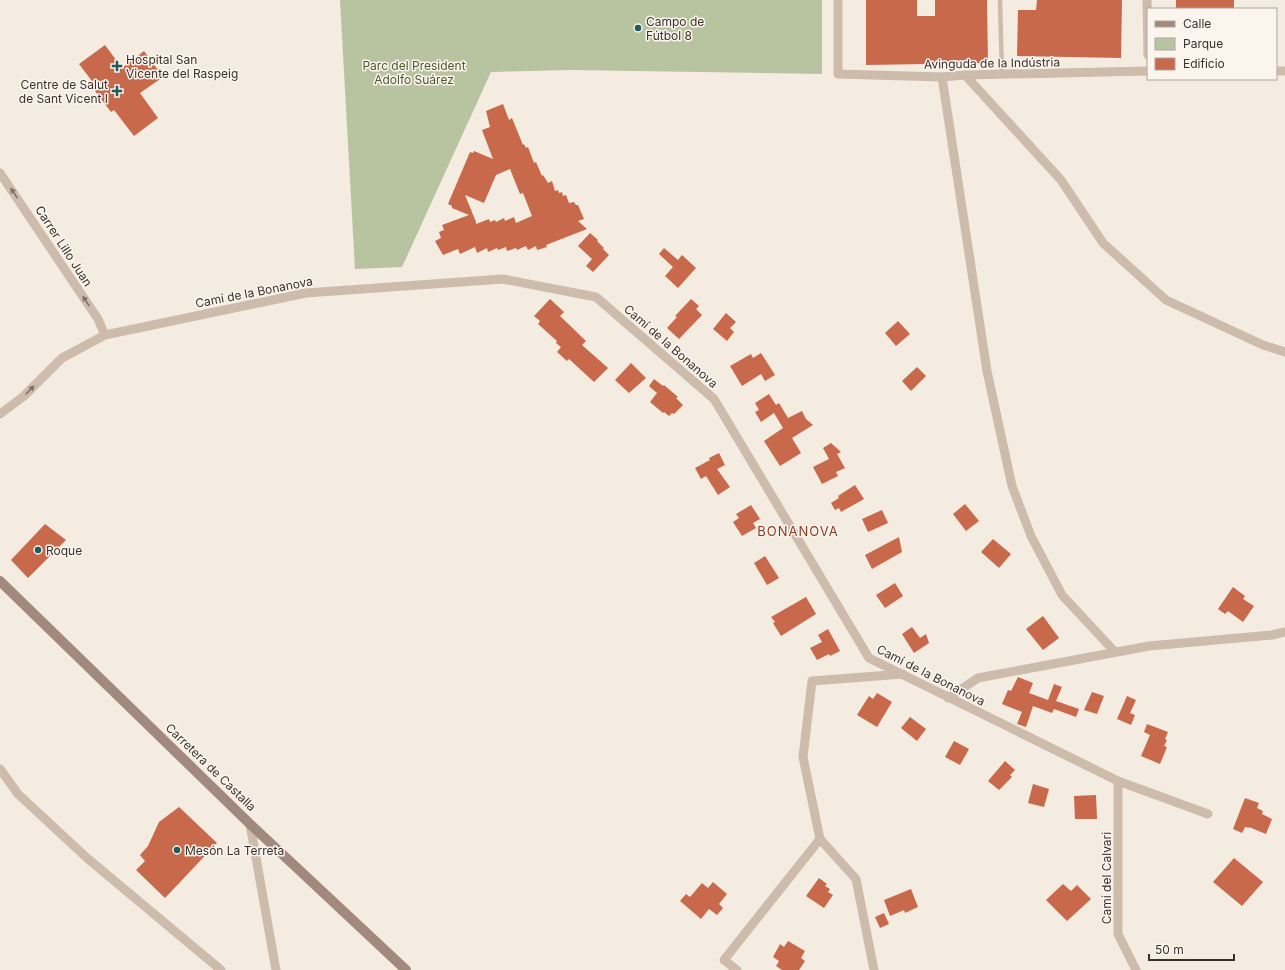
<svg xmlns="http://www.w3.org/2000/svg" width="1285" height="970" viewBox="0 0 1285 970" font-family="Inter,sans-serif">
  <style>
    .green { fill: #b8c4a0 }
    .building { fill: #c8694b; fill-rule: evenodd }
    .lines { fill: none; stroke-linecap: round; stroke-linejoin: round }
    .lane { stroke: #cdbbac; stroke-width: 4.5 }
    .street { stroke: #cdbbac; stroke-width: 9 }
    .secondary { stroke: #a18a7d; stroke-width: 10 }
    .oneway { fill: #7d6f65 }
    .poi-dot { fill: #1f5a5e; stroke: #fbf5ee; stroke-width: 1.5 }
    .labels { text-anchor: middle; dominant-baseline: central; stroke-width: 3; stroke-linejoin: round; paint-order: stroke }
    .poi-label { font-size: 12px; fill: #3b302b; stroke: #fbf5ee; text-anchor: start }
    .street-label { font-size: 12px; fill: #3b302b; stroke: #fbf5ee }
    .park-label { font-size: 12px; fill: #4a5a2e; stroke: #fbf5ee }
    .neighbourhood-label { font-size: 13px; letter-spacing: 1px; fill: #8c3b22; stroke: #fbf5ee }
  </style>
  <rect width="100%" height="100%" fill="#f4ebe1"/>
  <!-- green -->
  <path class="green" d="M340,0H822V74L571,70L491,72L402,267L355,269Z"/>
  <!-- building -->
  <g class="building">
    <path d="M866,0H917V16H935V0H987L988,63L866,65Z"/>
    <path d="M1037,0H1122L1121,58L1017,56L1018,10H1036Z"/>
    <rect x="1176" y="0" width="58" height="9"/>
    <path d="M105,45L122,68L144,51L163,77L140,93L158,118L134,136L114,110L111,112L95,91L98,89L79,64Z"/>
    <path d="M503,104L509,120L512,118L523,145L524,144L526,148L528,147L534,163L536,162L542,176L543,175L548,183L552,181L555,191L558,190L559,193L562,192L563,196L566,195L569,203L574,202L576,205H578L584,219L578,221L587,229L546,245L547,247L537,250L536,246L528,250L526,246L517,250L516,248L507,251L506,247L498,250L497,248L488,252L487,248L477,253L475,247L460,254L458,249L443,255L435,241L441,238L439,232L444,230L442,225L469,215L452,208V206L448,204L470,152L473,153L474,151L493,159L482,130L490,127L486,111ZM510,169L520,194L523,193L532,216L516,223L514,217L505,221L504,218L496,222L495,220L490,222L489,219L476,224V222L465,195L484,203L496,175Z"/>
    <path d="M590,233L598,240L597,241L604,248L603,249L609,255L593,272L586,266L592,259L578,246Z"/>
    <path d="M664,248L678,260L682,255L696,268L678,288L665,276L673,267L659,254Z"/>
    <path d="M550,299L564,312L560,316L586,341L582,345L608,368L594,382L569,359L567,361L557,352L561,347L556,343L557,341L538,324L540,321L534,316Z"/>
    <path d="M691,299L699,306L696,309L702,315L679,339L667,328L677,317L675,316Z"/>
    <path d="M726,313L736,322L730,328L734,332L727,341L713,329Z"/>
    <path d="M898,321L910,334L896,346L885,333Z"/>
    <path d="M761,353L775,375L765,381L761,374L742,386L730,366L751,354L753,358Z"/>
    <path d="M631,363L646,378L629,393L615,380Z"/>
    <path d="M917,367L926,376L911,391L902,381Z"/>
    <path d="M654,379L663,386L664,385L678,397L676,398L683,405L674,414L672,413L669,416L664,412L663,413L650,402L657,393L649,386Z"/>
    <path d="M769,394L776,405L779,403L788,418L802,411L806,419L813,425L792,438L801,453L780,466L764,441L783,428L774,413L761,422L755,412L759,410L755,403Z"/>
    <path d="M831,443L841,452L837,454L845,468L836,472L838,476L822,484L813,467L829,459L823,448Z"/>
    <path d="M719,453L725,465L717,469L730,487L718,495L706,476L701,479L695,468L710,460L709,458Z"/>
    <path d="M855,485L864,499L841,512L839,508L835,510L831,503L839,498L838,496Z"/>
    <path d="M965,504L979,521L966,531L953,514Z"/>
    <path d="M751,505L760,519L753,523L756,528L742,536L733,522L739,518L736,514Z"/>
    <path d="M882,510L888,523L868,532L862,519Z"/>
    <path d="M45,524L66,540L28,578L11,560Z"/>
    <path d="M899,537L902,552L872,569L865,555Z"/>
    <path d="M993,539L1011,554L999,568L981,552Z"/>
    <path d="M765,556L779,578L767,585L754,563Z"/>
    <path d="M895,583L903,596L885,608L876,595Z"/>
    <path d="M1233,587L1245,596L1243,599L1254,606L1243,622L1228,611L1225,614L1218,609Z"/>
    <path d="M806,597L816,614L781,636L773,623L775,622L771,617Z"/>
    <path d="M1043,616L1059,638L1043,650L1026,629Z"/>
    <path d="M912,627L920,638L926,634L929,643L914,653L902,634Z"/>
    <path d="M828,629L840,651L830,656L829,654L817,660L810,648L822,642L818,635Z"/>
    <path d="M1018,677L1033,683L1029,693L1048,700L1054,684L1062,687L1056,701L1079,709L1076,717L1054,709L1052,713L1033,706L1026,727L1017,724L1022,712L1002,704L1008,690L1011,691Z"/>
    <path d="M1092,692L1104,696L1097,714L1084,710Z"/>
    <path d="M877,693L892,702L877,727L857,715L869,696L873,699Z"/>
    <path d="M1127,696L1136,700L1130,713L1135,715L1131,725L1117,719Z"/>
    <path d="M910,717L926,729L917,741L901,728Z"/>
    <path d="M1147,724L1168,732L1165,739L1167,740L1164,746L1167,747L1160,764L1141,756L1150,735L1144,732Z"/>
    <path d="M954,741L969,749L960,765L945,757Z"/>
    <path d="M1005,761L1015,770L1010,775L1012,777L999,790L988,781Z"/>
    <path d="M1033,784L1049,789L1044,807L1028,803Z"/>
    <path d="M1096,795L1097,819H1075L1074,796Z"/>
    <path d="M1245,798L1259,803L1257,808L1263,811L1262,814L1272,819L1266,834L1249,827V828L1245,827L1242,833L1233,829Z"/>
    <path d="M179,807L217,843L165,898L136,870L145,861L140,855L148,846L159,822Z"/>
    <path d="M1234,858L1263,882L1242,906L1213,882Z"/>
    <path d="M819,878L827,884L825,886L830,889L828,892L833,895L824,908L806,896Z"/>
    <path d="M713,882L727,894L719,904L723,908L717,915L709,909L701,919L680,901L686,894L690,897L702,883L708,888Z"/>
    <path d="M1063,884L1071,891L1077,885L1091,899L1067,921L1046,900Z"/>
    <path d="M911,889L918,907L905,913L904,910L890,916L884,900Z"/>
    <path d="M884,913L889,924L880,928L875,917Z"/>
    <path d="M788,941L805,951L801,958L805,961L799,970H782L776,966L779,961L773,957L780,944L784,947Z"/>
  </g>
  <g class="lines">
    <!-- lane -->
    <path class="lane" d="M1000,0L1002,74"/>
    <!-- street -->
    <g class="street">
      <path d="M838,0V74L942,77L965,75L1148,71"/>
      <path d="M1147,0L1148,55"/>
      <path d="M1276,71H1285"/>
      <path d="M965,75L1061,180L1103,243L1166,300L1263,345L1285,352"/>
      <path d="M942,77L987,371L1012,486L1031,536L1062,595L1115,652"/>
      <path d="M0,173L98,319L105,335"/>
      <path d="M0,414L24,396L62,358L105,335L306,293L503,279L596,297L714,399L869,658L1118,781L1208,814"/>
      <path d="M948,698L978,678L1149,646L1272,635L1285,632"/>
      <path d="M0,769L18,794L87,858L221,970"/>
      <path d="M1118,781V934L1136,970"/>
      <path d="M250,824L276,970"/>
      <path d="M737,970L724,960L820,839"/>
      <path d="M874,970L856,879L820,839L803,757L812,681L903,674"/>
    </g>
    <!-- secondary -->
    <path class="secondary" d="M0,581L250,824L406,970"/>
  </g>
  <!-- one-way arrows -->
  <defs><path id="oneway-solid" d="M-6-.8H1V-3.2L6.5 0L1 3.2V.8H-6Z"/></defs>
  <g class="oneway">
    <use href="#oneway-solid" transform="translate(14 193) rotate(-124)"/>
    <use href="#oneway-solid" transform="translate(86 301) rotate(-123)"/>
    <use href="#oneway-solid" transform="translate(30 390) rotate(-45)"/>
  </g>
  <!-- markers -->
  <g class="poi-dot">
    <circle cx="638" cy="28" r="4"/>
    <path d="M115 60h4v4h4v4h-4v4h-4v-4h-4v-4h4z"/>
    <path d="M115 85h4v4h4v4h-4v4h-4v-4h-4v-4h4z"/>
    <circle cx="38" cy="550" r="4"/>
    <circle cx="177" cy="850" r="4"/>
  </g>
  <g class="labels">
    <!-- poi labels -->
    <g class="poi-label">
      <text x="646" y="21">Campo de<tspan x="646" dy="14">Fútbol 8</tspan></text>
      <text x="126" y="59">Hospital San<tspan x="126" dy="14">Vicente del Raspeig</tspan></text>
      <text x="108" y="84" text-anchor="end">Centre de Salut<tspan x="108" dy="14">de Sant Vicent I</tspan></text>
      <text x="46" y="550">Roque</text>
      <text x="185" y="850">Mesón La Terreta</text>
    </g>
    <!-- street labels -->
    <g class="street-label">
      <text transform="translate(992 63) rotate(-1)">Avinguda de la Indústria</text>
      <text transform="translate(64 246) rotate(57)">Carrer Lillo Juan</text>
      <text transform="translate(254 292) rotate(-11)">Camí de la Bonanova</text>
      <text transform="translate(671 346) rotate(41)">Camí de la Bonanova</text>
      <text transform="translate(931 675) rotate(27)">Camí de la Bonanova</text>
      <text transform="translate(211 767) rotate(44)">Carretera de Castalla</text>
      <text transform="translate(1106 878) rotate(-90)">Camí del Calvari</text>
    </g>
    <!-- park labels -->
    <g class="park-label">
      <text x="414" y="65">Parc del President<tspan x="414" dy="14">Adolfo Suárez</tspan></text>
    </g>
    <!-- neighbourhood labels -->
    <g class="neighbourhood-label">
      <text x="798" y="531">BONANOVA</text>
    </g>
  </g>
  <!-- legend -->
  <rect x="1147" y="8" width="130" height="72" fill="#fbf5ee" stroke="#aea6a0"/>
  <rect x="1155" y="21" width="20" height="6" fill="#a18a7d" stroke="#aea6a0"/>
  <text x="1183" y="28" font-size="12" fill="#3b302b">Calle</text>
  <rect x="1155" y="38" width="20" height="12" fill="#b8c4a0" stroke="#aea6a0"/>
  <text x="1183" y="48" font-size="12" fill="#3b302b">Parque</text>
  <rect x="1155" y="58" width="20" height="12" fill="#c8694b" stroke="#aea6a0"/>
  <text x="1183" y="68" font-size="12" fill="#3b302b">Edificio</text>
  <!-- scale -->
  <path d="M1149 954v6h85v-6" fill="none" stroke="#3b302b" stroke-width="2"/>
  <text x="1155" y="954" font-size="12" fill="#3b302b" stroke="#fbf5ee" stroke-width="3" paint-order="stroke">50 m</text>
</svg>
